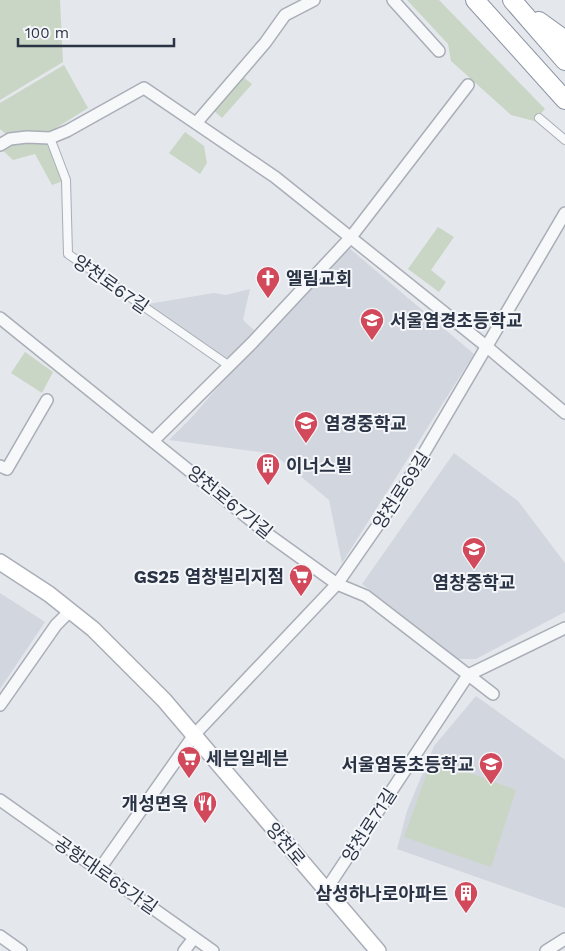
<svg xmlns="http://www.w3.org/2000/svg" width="565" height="951" viewBox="0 0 565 951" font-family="'Work Sans','Noto Sans KR',sans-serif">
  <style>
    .built { fill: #d2d6de }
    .green { fill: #c9d6c5 }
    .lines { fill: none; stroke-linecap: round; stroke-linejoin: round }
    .pedestrian-casing { stroke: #a9aeb7; stroke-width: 10 }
    .minor-casing { stroke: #a9aeb7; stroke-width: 14 }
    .secondary-casing { stroke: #a9aeb7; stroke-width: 18 }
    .trunk-casing { stroke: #8b94a3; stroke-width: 20 }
    .pedestrian { stroke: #f7f8fa; stroke-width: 8 }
    .minor { stroke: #f7f8fa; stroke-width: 11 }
    .secondary { stroke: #fff; stroke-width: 15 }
    .trunk { stroke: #fff; stroke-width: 18 }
    .labels { text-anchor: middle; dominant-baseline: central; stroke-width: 4; stroke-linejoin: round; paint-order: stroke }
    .poi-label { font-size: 18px; font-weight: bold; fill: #2b3445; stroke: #f4f6f9; text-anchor: start }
    .street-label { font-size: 18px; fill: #2b3445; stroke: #f4f6f9 }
  </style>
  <rect width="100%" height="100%" fill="#e4e7ec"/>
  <!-- built -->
  <g class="built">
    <path d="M348,247L474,354L342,563L329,500L274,454L169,440L192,417L269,328Z"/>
    <path d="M250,289L243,320L256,332L235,355L222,359L148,304L214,293L226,295Z"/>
    <path d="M454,453L518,501L565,563V612L476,659H458L362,584Z"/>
    <path d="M0,593L45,622L0,689Z"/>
    <path d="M476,696L565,760V908L397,849L407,811L434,746Z"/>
  </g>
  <!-- green -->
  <g class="green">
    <path d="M0,0H60L63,62L0,100Z"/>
    <path d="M407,0H439L545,109L534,121L511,115L451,61L448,44Z"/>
    <path d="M64,65L88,108L48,133L8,136L0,129V103Z"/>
    <path d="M239,74L252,84L222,118L210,107Z"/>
    <path d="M185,132L204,146L207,163L200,174L169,153Z"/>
    <path d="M28,139L46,143L66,180L52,185L35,154L13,160L0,148L10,143Z"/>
    <path d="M438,227L454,237L431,270L446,282L439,292L408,269Z"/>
    <path d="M25,352L53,372L42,393L11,373Z"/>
    <path d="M432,759L516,790L491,867L404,837Z"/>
  </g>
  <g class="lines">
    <!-- pedestrian casing -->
    <g class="pedestrian-casing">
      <g id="pedestrian">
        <path d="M539,118L565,140"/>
        <path d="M50,138L66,180L68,254L228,365"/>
      </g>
    </g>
    <!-- minor casing -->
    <g class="minor-casing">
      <g id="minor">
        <path d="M393,0L439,51"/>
        <path d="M197,122L265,43L285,15L314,0"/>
        <path d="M0,145L10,139L27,137L50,138L67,131L144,88L275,177L486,346L565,413"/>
        <path d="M0,318L269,535L337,584L366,596L493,694"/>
        <path d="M154,440L252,343L351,237L468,85"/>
        <path d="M0,466L7,469L47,400"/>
        <path d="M0,705L56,625L70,611"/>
        <path d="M0,800L213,951"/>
        <path d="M99,870L194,735L337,584L401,492L565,213"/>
        <path d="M326,890L468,675L565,628"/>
        <path d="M0,936L21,951"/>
        <path d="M184,951L194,938"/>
        <path d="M546,951L565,939"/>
      </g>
    </g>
    <!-- secondary casing -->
    <g class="secondary-casing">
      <path id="secondary" d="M0,562L49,594L93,629L164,700L378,951"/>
    </g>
    <!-- trunk casing -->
    <g class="trunk-casing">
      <g id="trunk">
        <path d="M475,0L565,100"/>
        <path d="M512,0L565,61"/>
        <path d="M539,21L565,40"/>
      </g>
    </g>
    <!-- pedestrian -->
    <use href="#pedestrian" class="pedestrian"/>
    <!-- minor -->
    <use href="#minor" class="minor"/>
    <!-- secondary -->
    <use href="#secondary" class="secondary"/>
    <!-- trunk -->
    <use href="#trunk" class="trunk"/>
  </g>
  <!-- icons -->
  <defs>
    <g id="church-pin" transform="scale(1.25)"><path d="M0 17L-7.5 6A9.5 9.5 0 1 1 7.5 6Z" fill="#d1495b" stroke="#f4f6f9"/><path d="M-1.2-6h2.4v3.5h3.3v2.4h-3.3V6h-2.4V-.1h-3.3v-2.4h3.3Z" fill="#fff"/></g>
    <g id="school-pin" transform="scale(1.25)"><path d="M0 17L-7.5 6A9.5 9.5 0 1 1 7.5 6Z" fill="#d1495b" stroke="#f4f6f9"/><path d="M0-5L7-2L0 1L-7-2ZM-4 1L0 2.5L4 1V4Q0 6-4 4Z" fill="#fff"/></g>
    <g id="building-pin" transform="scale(1.25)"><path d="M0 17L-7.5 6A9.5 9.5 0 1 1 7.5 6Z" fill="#d1495b" stroke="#f4f6f9"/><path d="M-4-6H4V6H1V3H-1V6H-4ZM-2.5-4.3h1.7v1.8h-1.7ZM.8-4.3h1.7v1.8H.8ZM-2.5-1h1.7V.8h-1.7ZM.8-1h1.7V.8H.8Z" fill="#fff"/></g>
    <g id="supermarket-pin" transform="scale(1.25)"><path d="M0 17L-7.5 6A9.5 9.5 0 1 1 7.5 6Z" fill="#d1495b" stroke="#f4f6f9"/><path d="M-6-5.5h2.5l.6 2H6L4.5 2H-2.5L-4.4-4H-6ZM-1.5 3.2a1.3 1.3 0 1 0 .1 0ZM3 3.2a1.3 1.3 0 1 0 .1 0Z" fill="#fff"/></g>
    <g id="restaurant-pin" transform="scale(1.25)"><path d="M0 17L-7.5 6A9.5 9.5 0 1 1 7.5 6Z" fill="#d1495b" stroke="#f4f6f9"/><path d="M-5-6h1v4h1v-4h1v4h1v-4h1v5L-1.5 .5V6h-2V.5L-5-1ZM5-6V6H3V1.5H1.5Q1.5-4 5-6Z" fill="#fff"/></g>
  </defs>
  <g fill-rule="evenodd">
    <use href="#church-pin" x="268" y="278"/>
    <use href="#school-pin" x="372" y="320"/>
    <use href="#school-pin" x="306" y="423"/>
    <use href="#building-pin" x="268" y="465"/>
    <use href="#school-pin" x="474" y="549"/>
    <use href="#supermarket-pin" x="301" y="576"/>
    <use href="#supermarket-pin" x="189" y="758"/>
    <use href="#school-pin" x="491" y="764"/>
    <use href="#restaurant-pin" x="205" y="803"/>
    <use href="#building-pin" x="466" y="893"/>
  </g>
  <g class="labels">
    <!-- poi labels -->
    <g class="poi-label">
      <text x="286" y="278">엘림교회</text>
      <text x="390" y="320">서울염경초등학교</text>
      <text x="324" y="423">염경중학교</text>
      <text x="286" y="465">이너스빌</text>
      <text x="284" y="576" text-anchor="end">GS25 염창빌리지점</text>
      <text x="474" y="582" text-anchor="middle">염창중학교</text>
      <text x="206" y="758">세븐일레븐</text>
      <text x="474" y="764" text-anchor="end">서울염동초등학교</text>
      <text x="188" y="803" text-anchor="end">개성면옥</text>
      <text x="448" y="893" text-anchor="end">삼성하나로아파트</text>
    </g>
    <!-- street labels -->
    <g class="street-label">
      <text transform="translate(111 284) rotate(35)">양천로67길</text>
      <text transform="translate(401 490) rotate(-57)">양천로69길</text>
      <text transform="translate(230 502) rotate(39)">양천로67가길</text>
      <text transform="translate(369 825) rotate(-57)">양천로71길</text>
      <text transform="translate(286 844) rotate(50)">양천로</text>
      <text transform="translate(106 875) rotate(35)">공항대로65가길</text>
    </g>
  </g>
  <!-- scale -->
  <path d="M18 38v8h156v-8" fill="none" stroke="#2b3445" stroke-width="2.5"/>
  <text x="25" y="38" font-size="15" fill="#2b3445" stroke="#f4f6f9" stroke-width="4" paint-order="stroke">100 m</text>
</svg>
